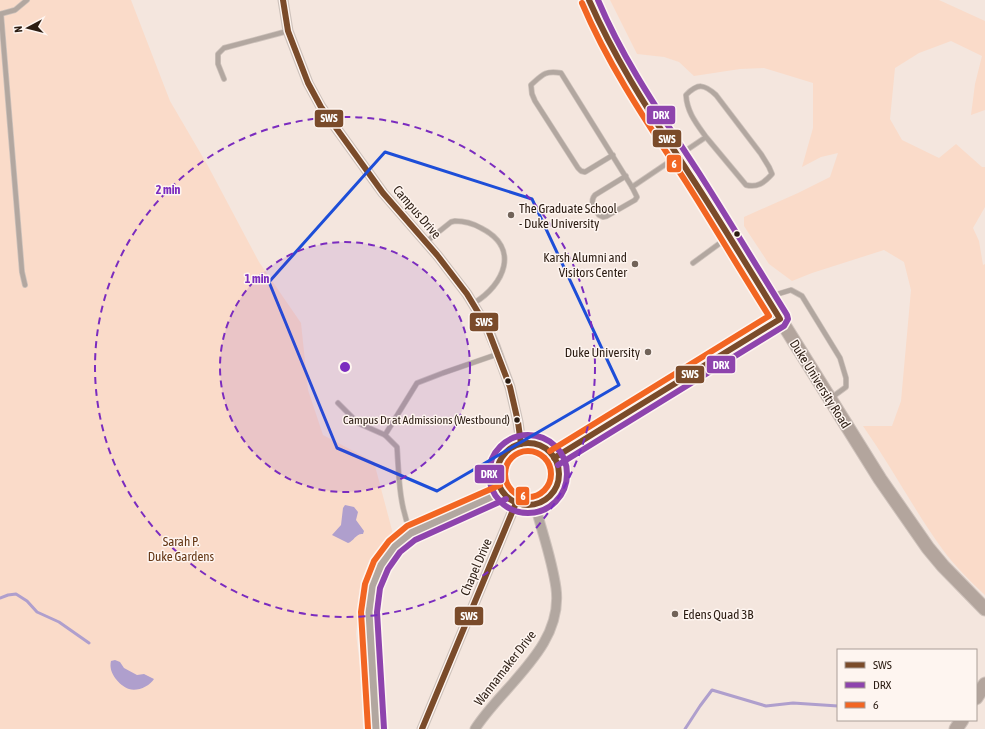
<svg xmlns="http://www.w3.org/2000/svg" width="985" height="729" viewBox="0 0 985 729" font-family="'Asap Condensed',sans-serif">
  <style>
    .green { fill: #fadbc9 }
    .water { fill: #af9fcd }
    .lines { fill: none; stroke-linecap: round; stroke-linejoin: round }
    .stream { stroke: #af9fcd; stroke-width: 3 }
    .lane-casing { stroke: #cec2bb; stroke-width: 6 }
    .street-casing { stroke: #cec2bb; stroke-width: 11 }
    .secondary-casing { stroke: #cec2bb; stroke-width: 15 }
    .lane { stroke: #b2a7a0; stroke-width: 4.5 }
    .street { stroke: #b2a7a0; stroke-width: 9 }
    .secondary { stroke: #b3a59d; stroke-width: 13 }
    .bus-1-casing { stroke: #fef5f0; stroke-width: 9 }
    .bus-2-casing { stroke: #fef5f0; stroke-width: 9 }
    .bus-3-casing { stroke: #fef5f0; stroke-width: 9 }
    .bus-1 { stroke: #7a4b2a; stroke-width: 6 }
    .bus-2 { stroke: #8e44ad; stroke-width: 6 }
    .bus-3 { stroke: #f26522; stroke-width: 6 }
    .marked { fill: none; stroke: #1d4ed8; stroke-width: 3; stroke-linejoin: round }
    .ring { fill: none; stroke: #7b2cbf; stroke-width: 2; stroke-dasharray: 7 5 }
    .poi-dot { fill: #716359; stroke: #fef5f0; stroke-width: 1.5 }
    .bus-dot { fill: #2b1c12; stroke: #fef5f0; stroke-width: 1.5 }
    .labels { text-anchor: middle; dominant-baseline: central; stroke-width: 3; stroke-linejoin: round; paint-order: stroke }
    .bus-label { font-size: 12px; fill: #2b1c12; stroke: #fef5f0; text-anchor: end }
    .poi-label { font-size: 13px; fill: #2b1c12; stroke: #fef5f0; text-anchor: start }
    .street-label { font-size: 13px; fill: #2b1c12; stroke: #fef5f0 }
    .park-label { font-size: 13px; fill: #653715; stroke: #fef5f0 }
    .centre { fill: #7b2cbf; stroke: #fef5f0; stroke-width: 2 }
    .ring-label { font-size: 12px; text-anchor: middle; font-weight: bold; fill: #7b2cbf; stroke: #fef5f0; stroke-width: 3; stroke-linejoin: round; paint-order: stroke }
    .line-badge { stroke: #fef5f0; stroke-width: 1.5 }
    .badge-label { font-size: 11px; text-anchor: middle; font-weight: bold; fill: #fff }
  </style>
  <rect width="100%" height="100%" fill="#f4e6de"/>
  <!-- green -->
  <g class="green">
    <path d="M0,0H131L170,101L208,166L259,262L301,323L308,390L323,435L374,462L393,534L370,561L363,580L359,605L356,634L361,674L363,729H0Z"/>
    <path d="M610,0H939L985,21V110L971,115L975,84L982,56L951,41L919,53L895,68L890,119L902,140L939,158L956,144L982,167H985V207L973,228L979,241L983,265L985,264V595C972,583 953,564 943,550C914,510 891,466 863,426H892L901,401L911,290L904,262L884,250L812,273L792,281L769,264L744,226V217L798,193L830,177L838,153L821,157L802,167L813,128V83L764,68L740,69L694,76L679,62L664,57L637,54Z"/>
  </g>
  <!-- water -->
  <g class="water">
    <path d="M345,505L354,507L358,512L356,520L364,531L363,534C356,533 354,541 348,543L332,535L341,525L343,508Z"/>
    <path d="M115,660L120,662L124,668L137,675L144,674L154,679C150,686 137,692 129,689C119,685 108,673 111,661Z"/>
  </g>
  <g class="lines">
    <!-- stream -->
    <g class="stream">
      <path d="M0,598L8,595L16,594L27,601L37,612L59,622L89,643"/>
      <path d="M685,729L700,706L712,690L766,706L793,703L838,706"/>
    </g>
    <!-- lane casing -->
    <g class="lane-casing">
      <g id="lane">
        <path d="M0,14L15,10L27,0"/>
        <path d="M1,14L22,272L25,285"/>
        <path d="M224,79L218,64V54L224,48L288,31"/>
        <path d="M613,155L585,172L581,171L578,168L535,101L532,94L531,85C542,75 545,70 561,73L632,187L706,137L746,185C757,188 764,183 772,174L769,167L761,154L716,95C704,84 698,83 686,95C687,112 696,123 706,137"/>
        <path d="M626,176L595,195C589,202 595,209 599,215L603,217L607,216L635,200L637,197L632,187"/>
        <path d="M426,242L451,222L455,221C463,221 474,224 481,228C521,248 504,285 474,303"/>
        <path d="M693,263L727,238"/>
        <path d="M768,297L791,290L802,296L840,358L846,378V387L831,398"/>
        <path d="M338,403L358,423L385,435L397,447C399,477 399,505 411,533"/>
        <path d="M385,435L417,383L443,373L498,354"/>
      </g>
    </g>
    <!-- street casing -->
    <g class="street-casing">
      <g id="street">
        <path d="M283,0L288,31L308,83L321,107L383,193L437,255L467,294L487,327L495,346L510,387L518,422L521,444"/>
        <circle cx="528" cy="474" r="31"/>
        <path d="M554,458L780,319"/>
        <path d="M376,729C376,703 373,676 371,650C370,636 368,621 369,607C370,578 387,548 411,533L503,492"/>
        <path d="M422,729L516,503"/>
        <path d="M475,729C503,685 564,647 556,588C552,559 542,532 535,505"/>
      </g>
    </g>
    <!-- secondary casing -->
    <g class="secondary-casing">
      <g id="secondary">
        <path d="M589,0L596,16L644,105L681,160L880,479L928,548L943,566L985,609"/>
        <path d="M976,698L985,684"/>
        <path d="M956,729L962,720"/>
      </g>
    </g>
    <!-- lane -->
    <use href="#lane" class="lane"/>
    <!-- street -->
    <use href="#street" class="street"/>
    <!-- secondary -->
    <use href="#secondary" class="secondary"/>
    <!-- bus-1 casing -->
    <g class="bus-1-casing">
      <g id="bus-1">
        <path d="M283,0L288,31L308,83L321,107L383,193L437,255L467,294L487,327L510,387L518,422L521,444"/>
        <circle cx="528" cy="474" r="31"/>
        <path d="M554,458L780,319C751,272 722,224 692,178C655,120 617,64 589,0"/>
        <path d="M422,729L516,503"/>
      </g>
    </g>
    <!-- bus-2 casing -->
    <g class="bus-2-casing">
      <g id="bus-2">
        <circle cx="528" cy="474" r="39"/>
        <path d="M558,465L784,326L788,319L787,315C757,267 729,220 699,173C662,116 624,62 598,0"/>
        <path d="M384,729L377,612L380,588L388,569L400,552L415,540L506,499"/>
      </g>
    </g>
    <!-- bus-3 casing -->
    <g class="bus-3-casing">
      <g id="bus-3">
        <path d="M550,451L769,316C741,272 714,226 686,182C648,124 609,67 582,3"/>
        <circle cx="528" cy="474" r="23"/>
        <path d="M368,729L361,612L365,584L374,561L389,541L407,526L500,485"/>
      </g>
    </g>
    <!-- bus-1 -->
    <use href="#bus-1" class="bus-1"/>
    <!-- bus-2 -->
    <use href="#bus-2" class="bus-2"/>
    <!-- bus-3 -->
    <use href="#bus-3" class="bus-3"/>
  </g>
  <!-- marked area -->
  <path class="marked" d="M385,152L532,199L619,385L437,491L337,448L269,282Z"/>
  <!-- distance rings -->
  <circle cx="345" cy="367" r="125" fill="#7b2cbf" fill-opacity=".12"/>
  <g class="ring">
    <circle cx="345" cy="367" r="125"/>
    <circle cx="345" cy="367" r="250"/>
  </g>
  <!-- markers -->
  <g class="poi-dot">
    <circle cx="511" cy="215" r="4"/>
    <circle cx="635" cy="264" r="4"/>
    <circle cx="648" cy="352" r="4"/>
    <circle cx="675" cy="614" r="4"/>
  </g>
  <g class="bus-dot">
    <circle cx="737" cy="234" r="3.5"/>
    <circle cx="508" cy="381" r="3.5"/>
    <circle cx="517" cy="420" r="3.5"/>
  </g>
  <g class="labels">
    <!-- bus labels -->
    <g class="bus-label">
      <text x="510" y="420">Campus Dr at Admissions (Westbound)</text>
    </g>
    <!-- poi labels -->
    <g class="poi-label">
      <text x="519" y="208">The Graduate School<tspan x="519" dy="15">- Duke University</tspan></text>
      <text x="627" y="257" text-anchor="end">Karsh Alumni and<tspan x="627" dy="15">Visitors Center</tspan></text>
      <text x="640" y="352" text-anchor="end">Duke University</text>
      <text x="683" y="614">Edens Quad 3B</text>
    </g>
    <!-- street labels -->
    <g class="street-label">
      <text transform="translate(417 212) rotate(49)">Campus Drive</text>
      <text transform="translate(820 384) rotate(58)">Duke University Road</text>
      <text transform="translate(476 567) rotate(-67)">Chapel Drive</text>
      <text transform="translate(505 668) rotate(-52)">Wannamaker Drive</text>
    </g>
    <!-- park labels -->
    <g class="park-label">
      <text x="181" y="541">Sarah P.<tspan x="181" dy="15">Duke Gardens</tspan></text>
    </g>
  </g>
  <circle cx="345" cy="367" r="6" class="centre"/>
  <g class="ring-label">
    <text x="168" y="194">2 min</text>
    <text x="257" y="283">1 min</text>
  </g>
  <g class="line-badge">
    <rect x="646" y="105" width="30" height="20" rx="4" fill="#8e44ad"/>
    <rect x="314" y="109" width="30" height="19" rx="4" fill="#7a4b2a"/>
    <rect x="652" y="129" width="30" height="19" rx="4" fill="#7a4b2a"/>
    <rect x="666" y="154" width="16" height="19" rx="4" fill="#f26522"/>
    <rect x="469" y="312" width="30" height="20" rx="4" fill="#7a4b2a"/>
    <rect x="706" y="355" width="30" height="19" rx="4" fill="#8e44ad"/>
    <rect x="675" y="365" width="30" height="19" rx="4" fill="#7a4b2a"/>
    <rect x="474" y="464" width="31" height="20" rx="4" fill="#8e44ad"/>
    <rect x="515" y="486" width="15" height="20" rx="4" fill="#f26522"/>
    <rect x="454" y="606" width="30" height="20" rx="4" fill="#7a4b2a"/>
  </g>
  <g class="badge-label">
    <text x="661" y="119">DRX</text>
    <text x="329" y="122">SWS</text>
    <text x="667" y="143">SWS</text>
    <text x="674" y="168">6</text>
    <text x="484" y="326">SWS</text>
    <text x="721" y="369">DRX</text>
    <text x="690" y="378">SWS</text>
    <text x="489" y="478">DRX</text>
    <text x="523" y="500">6</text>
    <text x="469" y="620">SWS</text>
  </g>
  <!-- legend -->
  <rect x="837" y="649" width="140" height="72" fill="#fef5f0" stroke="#aa9e97"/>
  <rect x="845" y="662" width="20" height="6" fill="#7a4b2a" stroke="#aa9e97"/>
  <text x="873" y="669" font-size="12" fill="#2b1c12">SWS</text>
  <rect x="845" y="682" width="20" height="6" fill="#8e44ad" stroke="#aa9e97"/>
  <text x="873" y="689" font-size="12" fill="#2b1c12">DRX</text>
  <rect x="845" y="702" width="20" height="6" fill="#f26522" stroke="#aa9e97"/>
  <text x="873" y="709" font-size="12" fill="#2b1c12">6</text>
  <!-- north arrow -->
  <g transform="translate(28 28) rotate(263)" stroke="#fef5f0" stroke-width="3" paint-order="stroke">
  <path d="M0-3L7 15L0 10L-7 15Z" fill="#2b1c12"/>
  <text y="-6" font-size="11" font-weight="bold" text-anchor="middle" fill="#2b1c12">N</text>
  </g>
</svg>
